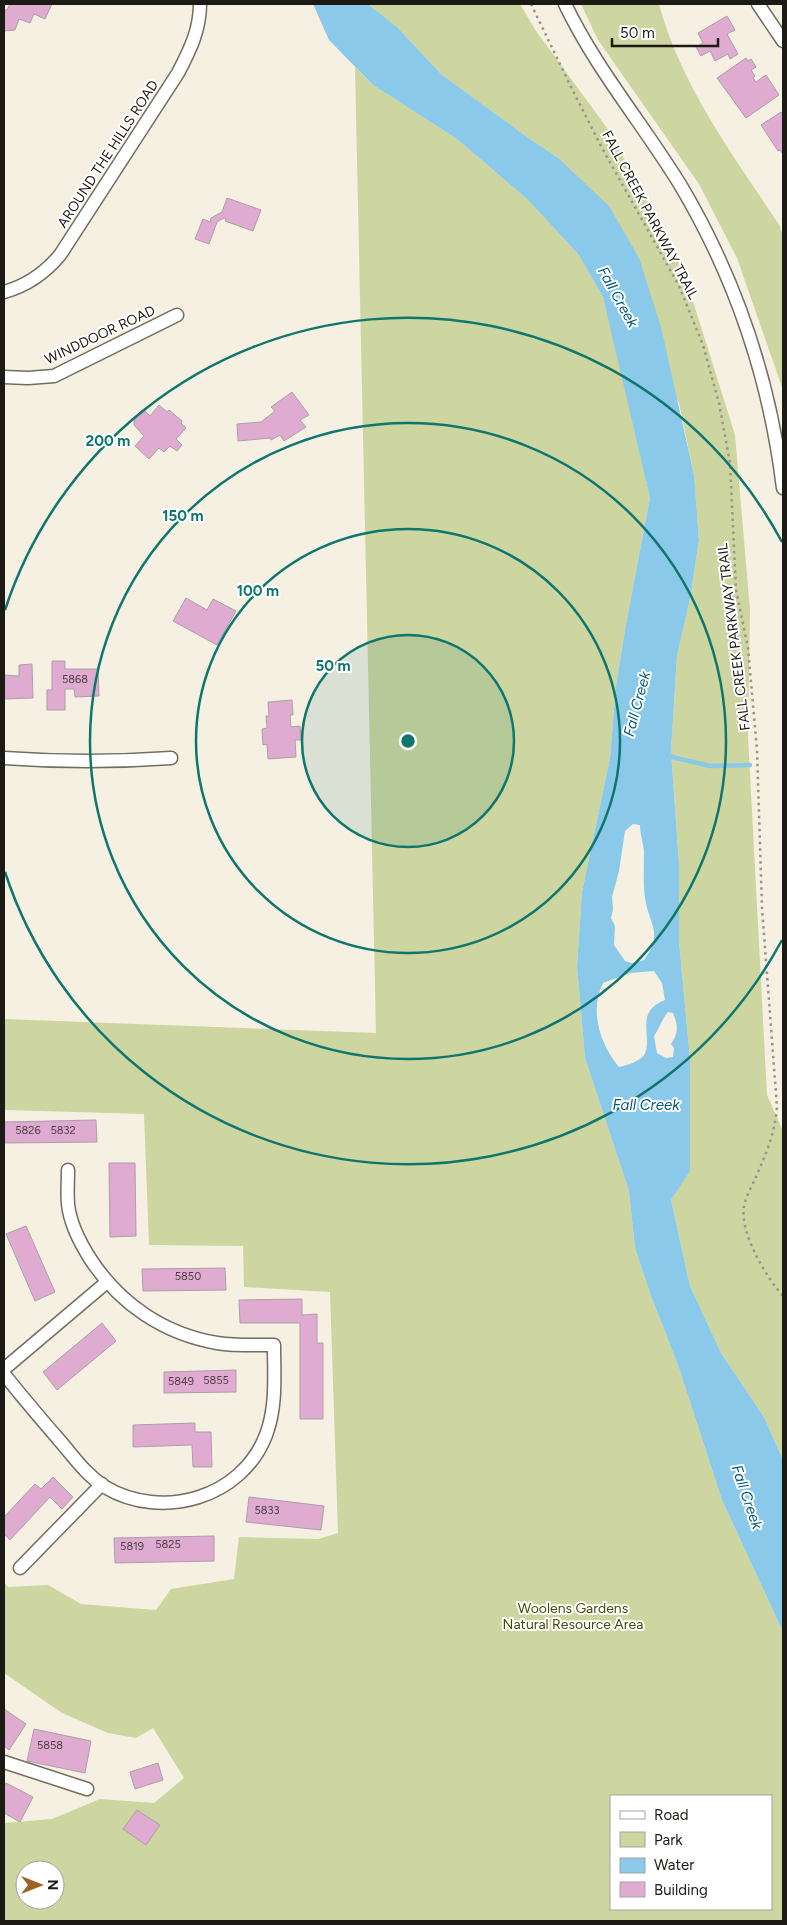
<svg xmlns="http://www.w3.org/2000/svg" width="787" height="1925" viewBox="0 0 787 1925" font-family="Figtree,sans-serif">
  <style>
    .green { fill: #cdd5a0; fill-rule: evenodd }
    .water { fill: #8ac9e9; fill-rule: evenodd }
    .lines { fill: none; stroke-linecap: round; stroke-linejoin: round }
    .stream { stroke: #8ac9e9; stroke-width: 4.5 }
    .building { fill: #e0abd0; stroke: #ac9fa8 }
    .minor-casing { stroke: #726d61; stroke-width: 15 }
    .path { stroke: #99958b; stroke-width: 2.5; stroke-dasharray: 2.5 4; stroke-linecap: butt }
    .minor { stroke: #fff; stroke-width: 12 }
    .ring { fill: none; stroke: #0f766e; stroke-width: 2.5 }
    .labels { text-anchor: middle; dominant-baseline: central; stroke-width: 4; stroke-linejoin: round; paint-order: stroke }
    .number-label { font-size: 11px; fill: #4d3e44 }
    .street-label { font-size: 14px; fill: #1c1a15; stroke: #fff }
    .park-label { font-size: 14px; fill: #474c05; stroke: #fff }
    .water-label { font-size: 15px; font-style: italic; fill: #025978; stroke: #fff }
    .centre { fill: #0f766e; stroke: #fff; stroke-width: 2.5 }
    .ring-label { font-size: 15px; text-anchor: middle; font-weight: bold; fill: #0f766e; stroke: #fff; stroke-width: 4; stroke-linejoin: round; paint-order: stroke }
  </style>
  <rect width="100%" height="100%" fill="#f6f0e2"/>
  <!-- green -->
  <g class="green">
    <path d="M368,4H520L536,31L607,128L681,263L735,435L750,610L748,736L767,1095L783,1131V1460L764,1417L721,1353L690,1286L671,1200L690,1170V1059L679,941V864L671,751L677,656L690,599L699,540L694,475L679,403L557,157L527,137L441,74L397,27Z"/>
    <path d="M581,4H659C681,86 733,155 780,226L783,238V390L737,258L699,184L598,40Z"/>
    <path d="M355,67L373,85L457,139L527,199L578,254L603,297L616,349L650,498L626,624L616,686L610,758L582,892L577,966L585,1058L629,1191L635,1248L651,1296L678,1365L722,1500L783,1632V1921H4V1823L52,1819L100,1799L154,1803L184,1778L153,1728L136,1738L108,1733L62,1713L4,1673V1582L8,1587L48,1585L81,1604L156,1610L171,1589L234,1579L239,1537L318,1539L338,1533L330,1292L244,1287L243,1246L149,1245L144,1114L4,1110V1019L376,1033ZM611,1796H771V1909H611ZM25,1870H55V1900H25Z"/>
  </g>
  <!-- water -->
  <path class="water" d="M313,4H368L397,27L441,74L527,137L557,157L609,206L639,258L661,327L694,475L699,540L690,599L677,656L671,751L679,864V941L690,1059V1171L671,1200L690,1286L721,1353L764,1417L783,1460V1632L722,1500L678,1365L651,1296L635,1248L629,1191L585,1058L577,966L582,892L610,758L616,686L626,624L650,498L603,297L578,254L527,199L457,139L373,85L329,40ZM633,824L640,825C640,834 643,842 644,851C644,867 643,883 645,898C649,925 664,932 644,960L632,963L625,961L614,945L615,926L611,918L613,909L612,897L619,871L625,831ZM654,971L662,983L665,1000C633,1012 654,1039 644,1055C639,1062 627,1065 619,1067C600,1044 589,1011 603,983L630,973ZM668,1012L673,1013C678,1026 679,1032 671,1044L674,1048L673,1057L666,1058L657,1053L654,1036C660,1028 661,1020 668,1012Z"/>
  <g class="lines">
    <!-- stream -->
    <path class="stream" d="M669,754L672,757L710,766L750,765"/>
  </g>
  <!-- building -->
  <g class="building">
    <path d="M10,4H52L45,19L34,14L30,23L19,19L15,30L4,31V10H7Z"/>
    <path d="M727,16L735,30L727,34L738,54L730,59L728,54L715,61L710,51L701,56L696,47L703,43L698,33Z"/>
    <path d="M746,58L748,61L751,59L756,67L751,70L755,76L753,78L756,82L766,75L779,95L746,118L717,78Z"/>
    <path d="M781,112L783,116V154L780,150L778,151L761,125Z"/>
    <path d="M227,198L261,210L253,231L225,221L226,219L224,218L217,222L209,244L195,239L203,219L210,222L211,218L222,212Z"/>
    <path d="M292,392L309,415L300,420L306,427L284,441L280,435L271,440V438L238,441L237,424L261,422L275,411L271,407Z"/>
    <path d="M159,405L167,412L169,410L182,421L181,423L186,428L176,439L182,445L177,451L170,446L164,452L159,448L149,459L135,446L144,436L134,425V418L141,411H145L150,416Z"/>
    <path d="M186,598L207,610L213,599L236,611L217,645L173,621Z"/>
    <path d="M52,661H65V669H98L99,696L75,697L74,689H65V710H47V690H52Z"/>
    <path d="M32,664L33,698L4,699V675L19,676V665Z"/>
    <path d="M292,700L293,715H290L291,727L300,726L301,740H295L296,757L268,759L267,744L263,745L262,729L267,728L266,716H269L268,702Z"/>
    <path d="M96,1120L97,1142L4,1143V1122Z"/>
    <path d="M109,1163H135L136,1236L110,1237Z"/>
    <path d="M26,1226L55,1292L35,1301L6,1234Z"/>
    <path d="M225,1268L226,1290L143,1291L142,1269Z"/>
    <path d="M302,1299V1315L317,1314V1343H323V1419H300V1323H240L239,1300Z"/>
    <path d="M102,1323L116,1341L57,1390L43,1372Z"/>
    <path d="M236,1370V1392L164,1393V1372Z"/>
    <path d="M195,1423V1432H211L212,1467H193L192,1445L133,1447V1425Z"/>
    <path d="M53,1477L73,1497L62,1509L50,1497L10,1540L4,1534V1517L35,1484L41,1489Z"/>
    <path d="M249,1497L324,1506L321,1530L246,1522Z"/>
    <path d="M214,1536V1561L115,1563L114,1538Z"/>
    <path d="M4,1709L26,1724L9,1750L4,1746Z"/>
    <path d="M34,1729L91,1741L85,1773L27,1761Z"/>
    <path d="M158,1763L163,1780L135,1789L130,1772Z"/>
    <path d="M6,1783L33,1797L20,1822L4,1813V1787Z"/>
    <path d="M137,1810L160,1825L146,1845L123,1829Z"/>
  </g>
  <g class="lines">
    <!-- minor casing -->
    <g class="minor-casing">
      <g id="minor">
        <path d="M565,4C596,69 643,124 681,186C736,279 770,381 783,488"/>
        <path d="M758,4L783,41"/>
        <path d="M4,292C26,286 45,273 60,255L178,73C190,50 200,30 200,4"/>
        <path d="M4,377L28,378L54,376L177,315"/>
        <path d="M4,758C60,762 115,762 171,758"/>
        <path d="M4,1369L107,1282"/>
        <path d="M4,1374C22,1397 41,1419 60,1441C74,1457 86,1475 105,1487C162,1521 242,1498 266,1435C277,1406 274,1375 274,1345C255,1345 236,1346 217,1343C164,1334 120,1304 91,1260C80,1243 70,1224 68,1204C67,1193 68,1181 68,1170"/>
        <path d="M20,1568L102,1484"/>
        <path d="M4,1762L87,1789"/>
      </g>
    </g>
    <!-- path -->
    <path class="path" d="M531,4L571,87L602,148L679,286L703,345L719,403L730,463L736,590L748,648L757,750L762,908L777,1107C775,1133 766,1154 756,1177C752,1186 746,1196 744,1206C739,1232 766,1277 783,1296"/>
    <!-- minor -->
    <use href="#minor" class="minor"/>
  </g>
  <!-- distance rings -->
  <circle cx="408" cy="741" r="106" fill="#0f766e" fill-opacity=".12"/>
  <g class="ring">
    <circle cx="408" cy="741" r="106"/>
    <circle cx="408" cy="741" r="212"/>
    <circle cx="408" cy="741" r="318"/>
    <path d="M782 940A424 424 0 0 1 5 872M5 610A424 424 0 0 1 782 542"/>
  </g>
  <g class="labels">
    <!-- number labels -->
    <g class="number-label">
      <text x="75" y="679">5868</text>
      <text x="28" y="1130">5826</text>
      <text x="63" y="1130">5832</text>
      <text x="188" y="1276">5850</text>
      <text x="216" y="1380">5855</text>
      <text x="181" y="1381">5849</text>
      <text x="267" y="1510">5833</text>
      <text x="168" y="1544">5825</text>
      <text x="132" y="1546">5819</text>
      <text x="50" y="1745">5858</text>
    </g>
    <!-- street labels -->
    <g class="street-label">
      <text transform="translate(108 154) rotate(-57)">AROUND THE HILLS ROAD</text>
      <text transform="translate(650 215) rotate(62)">FALL CREEK PARKWAY TRAIL</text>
      <text transform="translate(100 335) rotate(-25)">WINDDOOR ROAD</text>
      <text transform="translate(734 637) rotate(-97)">FALL CREEK PARKWAY TRAIL</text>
    </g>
    <!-- park labels -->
    <g class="park-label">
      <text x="573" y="1608">Woolens Gardens<tspan x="573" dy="16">Natural Resource Area</tspan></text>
    </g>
    <!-- water labels -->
    <g class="water-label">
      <text transform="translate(618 297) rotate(61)">Fall Creek</text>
      <text transform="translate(637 704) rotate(-75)">Fall Creek</text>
      <text x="646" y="1105">Fall Creek</text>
      <text transform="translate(747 1497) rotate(71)">Fall Creek</text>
    </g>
  </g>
  <circle cx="408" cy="741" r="8" class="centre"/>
  <g class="ring-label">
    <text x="108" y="446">200 m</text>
    <text x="183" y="521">150 m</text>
    <text x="258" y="596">100 m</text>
    <text x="333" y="671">50 m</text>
  </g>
  <!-- border -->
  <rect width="787" height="1925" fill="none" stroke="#1c1a15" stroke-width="10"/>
  <!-- legend -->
  <rect x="610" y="1795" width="162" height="115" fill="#ffffff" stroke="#a4a3a1"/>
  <rect x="620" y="1811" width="25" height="8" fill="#ffffff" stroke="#a4a3a1"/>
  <text x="654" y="1820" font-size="15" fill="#1c1a15">Road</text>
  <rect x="620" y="1832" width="25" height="15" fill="#cdd5a0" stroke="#a4a3a1"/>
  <text x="654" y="1845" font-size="15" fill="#1c1a15">Park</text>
  <rect x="620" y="1858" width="25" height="15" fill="#8ac9e9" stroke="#a4a3a1"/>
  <text x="654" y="1870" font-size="15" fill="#1c1a15">Water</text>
  <rect x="620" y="1882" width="25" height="15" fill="#e0abd0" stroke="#a4a3a1"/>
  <text x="654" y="1895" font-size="15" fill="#1c1a15">Building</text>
  <!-- north arrow -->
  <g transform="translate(40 1885) rotate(90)"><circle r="24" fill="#ffffff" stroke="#a4a3a1"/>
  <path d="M0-4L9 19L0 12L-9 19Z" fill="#9e6224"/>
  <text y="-8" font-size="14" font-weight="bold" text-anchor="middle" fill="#1c1a15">N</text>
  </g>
  <!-- scale -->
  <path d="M612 38v8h106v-8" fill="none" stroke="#1c1a15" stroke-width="2.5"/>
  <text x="620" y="38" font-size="15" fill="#1c1a15" stroke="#ffffff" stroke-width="4" paint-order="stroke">50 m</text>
</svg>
